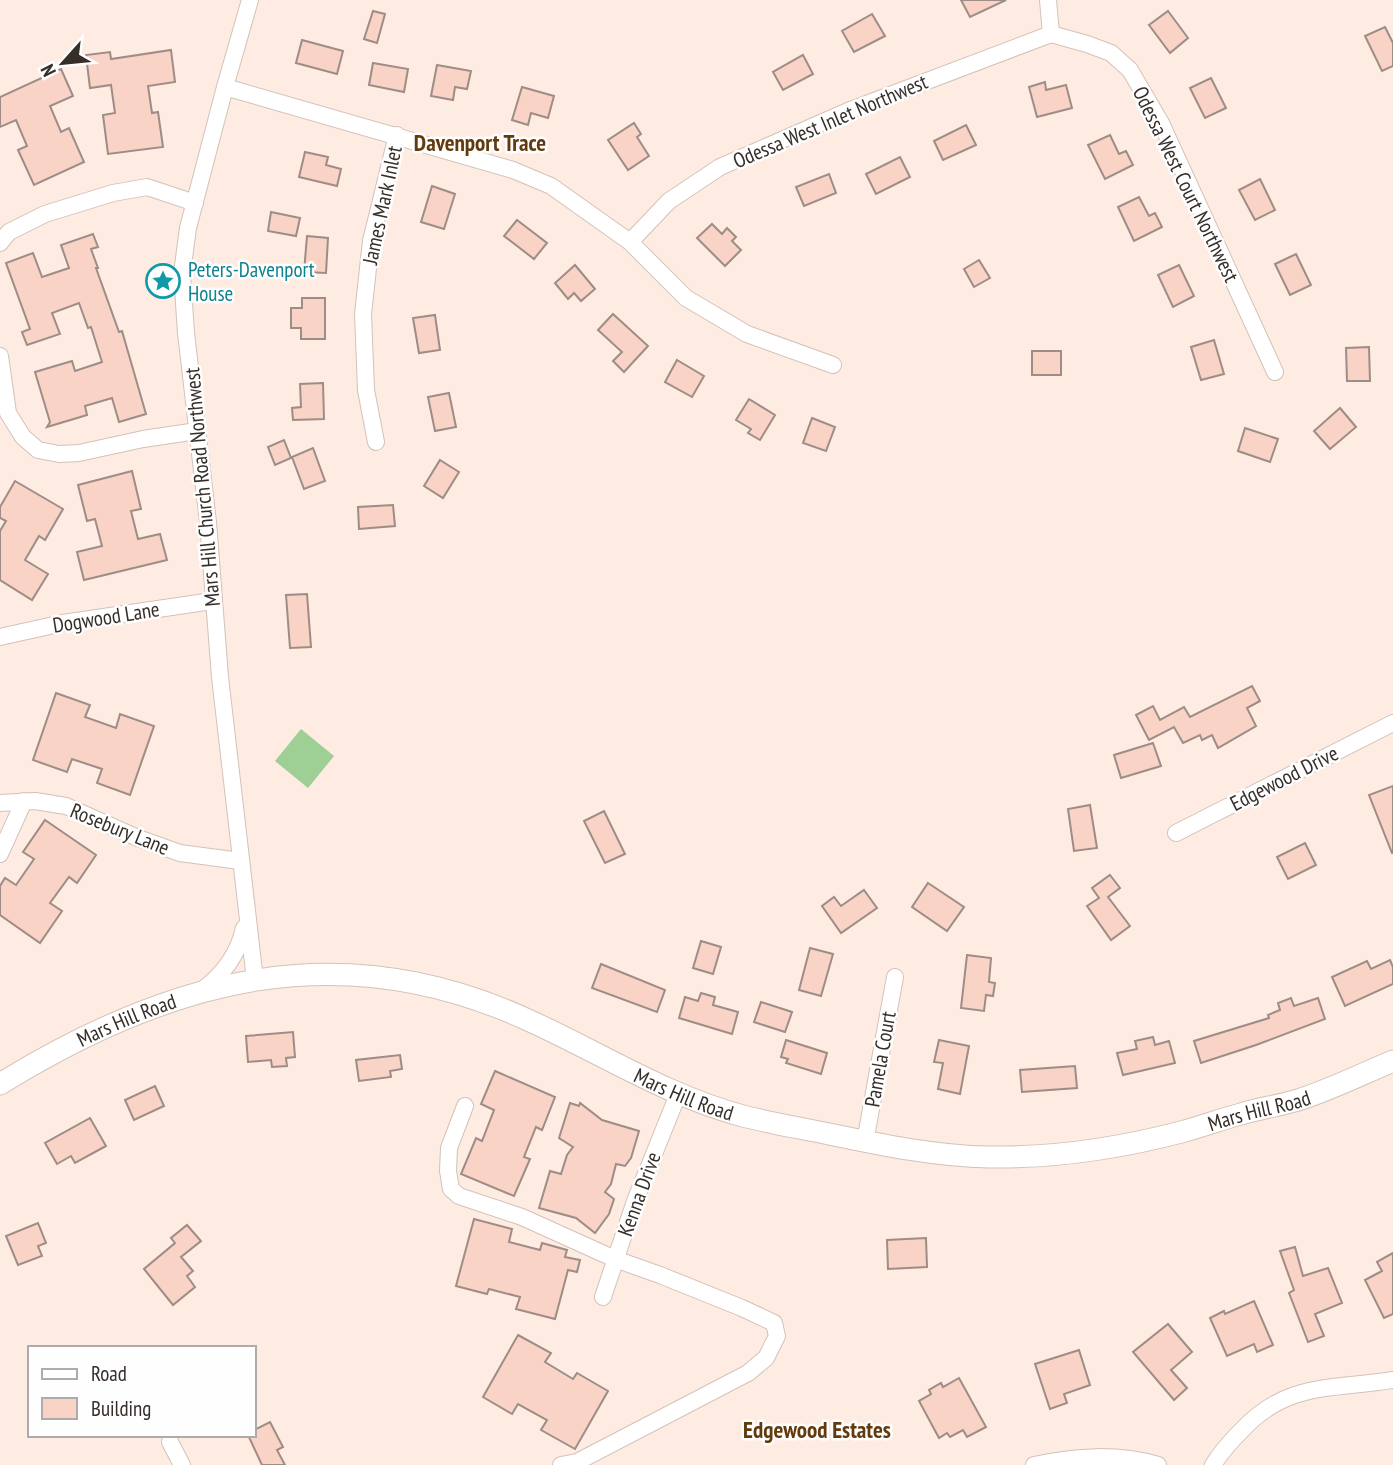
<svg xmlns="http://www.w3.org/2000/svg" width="1393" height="1465" viewBox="0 0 1393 1465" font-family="'PT Sans Narrow',sans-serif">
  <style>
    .green { fill: #9ecf94 }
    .building { fill: #f9d3c5; stroke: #9e8c86; stroke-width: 2 }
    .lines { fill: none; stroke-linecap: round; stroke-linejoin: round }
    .minor-casing { stroke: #d3c2b8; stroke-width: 18 }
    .major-casing { stroke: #d3c2b8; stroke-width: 23 }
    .minor { stroke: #fff; stroke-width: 16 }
    .major { stroke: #fff; stroke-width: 21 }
    .labels { text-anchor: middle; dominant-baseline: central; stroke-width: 5; stroke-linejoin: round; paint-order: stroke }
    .street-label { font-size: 21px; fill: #352e2a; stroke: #fefefe }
    .culture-label { font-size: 21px; fill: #0d838f; stroke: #fefefe; text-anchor: start }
    .neighbourhood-label { font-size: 23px; font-weight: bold; fill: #623a0d; stroke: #fefefe }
  </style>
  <rect width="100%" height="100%" fill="#feece2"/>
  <!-- green -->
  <path class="green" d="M301,729L334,756L308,788L275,761Z"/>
  <!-- building -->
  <g class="building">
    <path d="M961,0H1006L970,17Z"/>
    <path d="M373,11L385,14L377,43L364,39Z"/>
    <path d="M1168,11L1188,38L1170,53L1149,25Z"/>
    <path d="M872,14L885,36L854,52L842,31Z"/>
    <path d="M1385,27L1393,43V66L1382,71L1365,36Z"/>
    <path d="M302,40L343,51L337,74L296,63Z"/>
    <path d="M171,50L175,82L148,86L152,113L158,112L163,147L108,154L103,115L115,113L111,85L90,88L86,55L110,52L111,59Z"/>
    <path d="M803,55L813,74L783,90L773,72Z"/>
    <path d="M373,63L408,69L404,92L369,85Z"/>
    <path d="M437,65L471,71L467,89L455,87L453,100L431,96Z"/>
    <path d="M61,69L73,96L50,106L61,132L69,128L84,162L34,185L18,150L27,146L16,120L0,127V97Z"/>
    <path d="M1211,78L1226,108L1205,118L1190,88Z"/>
    <path d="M1045,82L1046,90L1066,85L1072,108L1037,117L1029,87Z"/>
    <path d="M522,87L554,96L548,118L531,113L528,125L512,120Z"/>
    <path d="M634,123L641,134L637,137L649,156L628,170L608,140Z"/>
    <path d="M966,125L976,145L943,160L934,141Z"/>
    <path d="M1110,135L1119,154L1126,151L1133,165L1105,179L1088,145Z"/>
    <path d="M305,152L328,157L326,165L341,169L337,186L299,177Z"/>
    <path d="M900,157L910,177L876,194L866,174Z"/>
    <path d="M829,174L836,193L804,206L796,187Z"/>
    <path d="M1260,179L1275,210L1255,220L1239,190Z"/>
    <path d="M432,186L455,194L444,229L421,222Z"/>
    <path d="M1139,197L1149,216L1155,213L1162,227L1134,241L1118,207Z"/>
    <path d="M271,212L300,218L296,236L268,231Z"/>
    <path d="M517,220L547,243L534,259L504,236Z"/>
    <path d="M712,224L722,234L727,228L736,237L732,241L741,250L725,266L697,238Z"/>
    <path d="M93,234L98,247L91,249L98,268H96L119,332L122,331L146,414L119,422L112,398L85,406L87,415L47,427L50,422L35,372L72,361L75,371L102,362L91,327L88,328L79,303L52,313L60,334L27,345L22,332L30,329L6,263L33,253L42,277L69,268L61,245Z"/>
    <path d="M307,236L328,238L326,273L304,272Z"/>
    <path d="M1296,254L1311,285L1290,295L1275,264Z"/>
    <path d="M979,260L990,278L974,287L964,269Z"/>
    <path d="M575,265L595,289L581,301L574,293L568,299L555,283Z"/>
    <path d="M1179,265L1194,296L1173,307L1158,275Z"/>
    <path d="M302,298H325V339H301V328H291V308H302Z"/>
    <path d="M613,314L648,346L624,372L613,361L622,352L598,330Z"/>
    <path d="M435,315L440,350L419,353L413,318Z"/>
    <path d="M1214,340L1224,374L1201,380L1191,347Z"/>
    <path d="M1369,347L1370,381H1347L1346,348Z"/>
    <rect x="1032" y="351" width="29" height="24"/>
    <path d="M677,360L704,376L692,397L665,382Z"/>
    <path d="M323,383L324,419L293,420L292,408L301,407L300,384Z"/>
    <path d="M449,393L456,427L435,431L428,397Z"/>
    <path d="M749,399L775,415L760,440L748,433L751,429L736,420Z"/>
    <path d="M1340,408L1356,427L1330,449L1314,431Z"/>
    <path d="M812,418L835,427L826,451L803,443Z"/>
    <path d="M1245,428L1278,439L1270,462L1238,451Z"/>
    <path d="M284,440L291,458L275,465L268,447Z"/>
    <path d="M313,448L325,481L304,489L292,457Z"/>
    <path d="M440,460L459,472L443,498L424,486Z"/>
    <path d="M132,471L141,509L131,511L138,539L160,534L167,560L84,580L77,552L102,546L95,519L87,521L78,485Z"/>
    <path d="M15,481L63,509L45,540L39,536L25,560L48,574L32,600L0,580V531L6,521L0,518V507Z"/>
    <path d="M393,505L395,526L359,529L358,507Z"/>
    <path d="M307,594L311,647L290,648L286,595Z"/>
    <path d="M1252,686L1260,701L1247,708L1256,726L1218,748L1212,735L1202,740L1200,735L1183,743L1174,727L1149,740L1136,715L1153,706L1160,720L1184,707L1190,717Z"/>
    <path d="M56,693L90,705L85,717L116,728L120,714L154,726L130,795L97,783L102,769L72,759L67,772L33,760Z"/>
    <path d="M1153,743L1161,766L1121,778L1114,755Z"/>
    <path d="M1393,786V853H1392L1369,795Z"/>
    <path d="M1090,805L1097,848L1074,851L1068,809Z"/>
    <path d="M604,811L625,854L605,863L584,821Z"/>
    <path d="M45,820L96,855L77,883L69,877L50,903L62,911L40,943L0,915V886L5,878L16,885L34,859L23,852Z"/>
    <path d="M1305,843L1316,865L1288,879L1277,857Z"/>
    <path d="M1110,875L1120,888L1108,897L1130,926L1111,940L1087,906L1099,898L1092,888Z"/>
    <path d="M928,883L964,907L947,931L912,907Z"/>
    <path d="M864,890L877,908L841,933L822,906L834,897L841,906Z"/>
    <path d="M701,941L721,947L713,974L693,968Z"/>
    <path d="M810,948L833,954L821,996L799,990Z"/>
    <path d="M967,955L991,958L989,982L995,983L993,996L986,995L984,1011L961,1008Z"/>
    <path d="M1390,960L1393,967V984L1345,1006L1332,977L1367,961L1371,969Z"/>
    <path d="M601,964L665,990L657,1012L592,988Z"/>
    <path d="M701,993L715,997L713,1005L738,1012L732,1034L679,1018L685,997L698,1001Z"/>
    <path d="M1291,998L1294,1006L1318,998L1325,1019L1256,1045L1201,1063L1194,1041L1269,1018L1268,1015L1280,1010L1278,1003Z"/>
    <path d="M761,1002L792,1012L785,1032L754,1022Z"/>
    <path d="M293,1032L295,1057L286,1058L287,1066L272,1067L271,1060L248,1062L246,1036Z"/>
    <path d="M1153,1037L1155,1045L1169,1041L1175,1063L1123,1075L1117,1053L1137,1049L1135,1041Z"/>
    <path d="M786,1040L827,1053L821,1074L786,1063L788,1059L781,1057Z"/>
    <path d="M939,1040L969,1046L960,1094L938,1089L943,1063L934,1062Z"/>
    <path d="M400,1055L402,1069L390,1071L391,1077L359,1081L356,1060Z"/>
    <path d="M1075,1066L1077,1088L1022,1092L1020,1070Z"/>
    <path d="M495,1071L555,1097L542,1130L536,1127L524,1157L530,1159L514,1196L461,1174L476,1138L482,1141L494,1110L481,1104Z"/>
    <path d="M155,1086L164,1106L134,1120L125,1100Z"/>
    <path d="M570,1103L579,1106L580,1103L602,1120L639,1131L631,1158L625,1166L616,1164L611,1184L605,1192L614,1199L609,1214L595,1233L576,1218L539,1208L550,1171L561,1174L567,1155L573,1147L559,1138Z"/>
    <path d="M90,1118L106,1146L75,1163L71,1156L57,1164L45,1143Z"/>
    <path d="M474,1219L512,1229L509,1242L540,1250L542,1243L567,1250L565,1257L580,1260L577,1272L568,1270L555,1319L516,1309L520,1297L489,1289L487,1294L456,1286Z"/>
    <path d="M38,1223L46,1243L38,1246L42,1256L18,1265L6,1236Z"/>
    <path d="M187,1225L201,1241L181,1257L193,1271L187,1276L195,1287L173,1305L144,1269L175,1243L171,1238Z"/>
    <path d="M926,1238L927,1267L888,1269L887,1240Z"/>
    <path d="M1295,1247L1303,1276L1328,1268L1342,1303L1315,1314L1324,1336L1308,1342L1289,1293L1294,1290L1280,1251Z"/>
    <path d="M1393,1253V1314L1384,1318L1365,1280L1382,1271L1377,1262Z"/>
    <path d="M1254,1301L1273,1345L1257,1352L1254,1344L1227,1356L1210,1318L1224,1311L1225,1314Z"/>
    <path d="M1168,1324L1192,1352L1171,1370L1187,1388L1174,1400L1133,1352Z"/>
    <path d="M518,1335L551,1353L545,1362L573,1379L577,1373L608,1391L575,1449L541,1430L547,1420L518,1404L512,1414L483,1397Z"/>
    <path d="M1079,1350L1090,1385L1064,1394L1067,1403L1050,1409L1035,1364Z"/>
    <path d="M959,1378L986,1427L967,1437L963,1430L950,1437L947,1433L939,1438L919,1401L931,1394L929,1390L941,1383L943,1387Z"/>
    <path d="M270,1422L283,1447L277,1450L285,1465H262L248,1435H254V1430Z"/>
  </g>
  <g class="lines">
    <!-- minor casing -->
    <g class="minor-casing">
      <g id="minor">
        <path d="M250,0L225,87L188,228L182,273L186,333L208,522L220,677L255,980"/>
        <path d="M1048,0L1051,34"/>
        <path d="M1051,34L1087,44L1111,53L1130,70L1161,123L1275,372"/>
        <path d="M225,87L513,170L551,186L630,242L686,298L747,334L833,365"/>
        <path d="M630,242L669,201L720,167L848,111L1051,34"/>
        <path d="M0,243L9,232L45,214L113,193L147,187L195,203"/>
        <path d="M0,356L8,413L23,437L38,450L59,454L79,453L143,439L197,431"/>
        <path d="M376,442L366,390L363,314L371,241L397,135"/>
        <path d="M0,637L63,623L212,601"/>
        <path d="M0,803L35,801L66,806L138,838L180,853L240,861"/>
        <path d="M1176,833L1393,723"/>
        <path d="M0,854L24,801"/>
        <path d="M201,991C223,975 238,955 244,928"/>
        <path d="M465,1106L449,1148L448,1171L451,1189L459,1196L522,1217L615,1259L660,1275L742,1308L774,1323L777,1336L766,1358L748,1373L577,1462L561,1465"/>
        <path d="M865,1142L895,977"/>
        <path d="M603,1297L635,1201L679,1092"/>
        <path d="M170,1442L182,1465"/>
        <path d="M1034,1465C1076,1456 1117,1453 1158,1465"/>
        <path d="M1213,1465C1221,1452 1230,1442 1241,1431C1287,1381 1332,1390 1393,1380"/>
      </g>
    </g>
    <!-- major casing -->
    <g class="major-casing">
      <g id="major">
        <path id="s1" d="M0,1084C170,979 339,933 528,1020C599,1052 667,1096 743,1116C771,1123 800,1128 829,1134C882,1145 935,1156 989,1157C1054,1158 1121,1148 1185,1131C1203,1126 1222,1119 1241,1114C1259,1108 1279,1106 1298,1100C1330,1090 1362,1074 1393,1061"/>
      </g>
    </g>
    <!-- minor -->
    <use href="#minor" class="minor"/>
    <!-- major -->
    <use href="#major" class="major"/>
  </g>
  <!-- icons -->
  <defs>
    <g id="sight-ring" transform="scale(1.75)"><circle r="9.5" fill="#fefefe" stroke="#0f9aa8" stroke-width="1.5"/><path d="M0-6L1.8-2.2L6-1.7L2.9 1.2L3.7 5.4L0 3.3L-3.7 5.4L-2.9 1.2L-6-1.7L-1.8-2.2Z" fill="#0f9aa8"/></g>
  </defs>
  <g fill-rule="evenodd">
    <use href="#sight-ring" x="163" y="281"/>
  </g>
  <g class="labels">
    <!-- street labels -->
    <g class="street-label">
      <text transform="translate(830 121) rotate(-23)">Odessa West Inlet Northwest</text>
      <text transform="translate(1186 184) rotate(64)">Odessa West Court Northwest</text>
      <text transform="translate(382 205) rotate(-78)">James Mark Inlet</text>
      <text transform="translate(202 487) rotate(-95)">Mars Hill Church Road Northwest</text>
      <text transform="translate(106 617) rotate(-9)">Dogwood Lane</text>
      <text transform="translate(1284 778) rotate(-27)">Edgewood Drive</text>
      <text transform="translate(120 829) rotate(22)">Rosebury Lane</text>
      <text stroke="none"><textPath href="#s1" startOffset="142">Mars Hill Road</textPath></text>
      <text transform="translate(880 1059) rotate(-80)">Pamela Court</text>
      <text stroke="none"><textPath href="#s1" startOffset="730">Mars Hill Road</textPath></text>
      <text stroke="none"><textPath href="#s1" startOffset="1318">Mars Hill Road</textPath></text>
      <text transform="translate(639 1194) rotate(-70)">Kenna Drive</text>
    </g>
    <!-- culture labels -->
    <g class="culture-label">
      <text x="188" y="269">Peters-Davenport<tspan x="188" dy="24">House</tspan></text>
    </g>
    <!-- neighbourhood labels -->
    <g class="neighbourhood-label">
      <text x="480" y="142">Davenport Trace</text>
      <text x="817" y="1429">Edgewood Estates</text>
    </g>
  </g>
  <!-- legend -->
  <rect x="28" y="1346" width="228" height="91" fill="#fefefe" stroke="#aeaba9" stroke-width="2"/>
  <rect x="42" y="1369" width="35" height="10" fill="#ffffff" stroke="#aeaba9" stroke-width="2"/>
  <text x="91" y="1381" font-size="21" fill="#352e2a">Road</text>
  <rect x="42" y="1398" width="35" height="21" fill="#f9d3c5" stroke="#aeaba9" stroke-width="2"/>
  <text x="91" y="1416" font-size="21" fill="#352e2a">Building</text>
  <!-- north arrow -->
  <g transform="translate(63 63) rotate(243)" stroke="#fefefe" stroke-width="5" paint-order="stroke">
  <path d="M0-5L12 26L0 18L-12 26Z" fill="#352e2a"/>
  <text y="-10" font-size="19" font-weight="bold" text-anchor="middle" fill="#352e2a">N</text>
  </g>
</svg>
